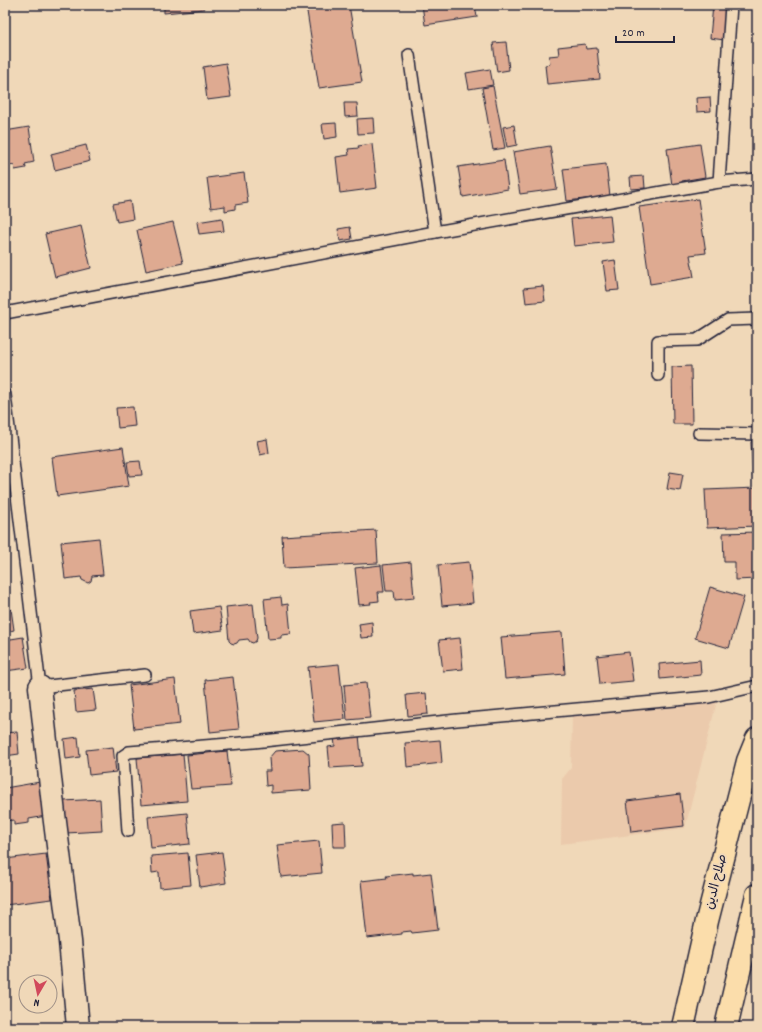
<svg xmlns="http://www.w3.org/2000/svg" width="762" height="1032" viewBox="0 0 762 1032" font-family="Dekko,'Playpen Sans Arabic',sans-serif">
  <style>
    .built { fill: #ebcaac }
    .building { fill: #deaa91; stroke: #22223b }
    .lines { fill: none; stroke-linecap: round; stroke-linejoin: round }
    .service-casing { stroke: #22223b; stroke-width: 14 }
    .minor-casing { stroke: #22223b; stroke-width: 25 }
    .trunk-casing { stroke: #22223b; stroke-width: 25 }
    .service { stroke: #f0d8b8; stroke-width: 11 }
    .minor { stroke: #f0d8b8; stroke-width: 22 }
    .trunk { stroke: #fbddab; stroke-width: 22 }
    .labels { text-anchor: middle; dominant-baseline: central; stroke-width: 4; stroke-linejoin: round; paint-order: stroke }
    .street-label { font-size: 13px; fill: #22223b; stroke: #f0d8b8 }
  </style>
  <rect width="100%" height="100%" fill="#f0d8b8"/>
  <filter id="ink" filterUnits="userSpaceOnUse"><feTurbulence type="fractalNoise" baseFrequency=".025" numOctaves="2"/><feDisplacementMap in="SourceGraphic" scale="8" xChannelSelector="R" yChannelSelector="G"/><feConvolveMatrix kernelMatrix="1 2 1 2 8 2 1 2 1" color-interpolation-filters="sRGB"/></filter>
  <g filter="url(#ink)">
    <!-- built -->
    <path class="built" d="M717,701L685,828L561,844L562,779L571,768L572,716Z"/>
    <!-- building -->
    <g class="building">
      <path d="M164,5H204V9L164,13Z"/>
      <path d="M306,5H349L362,82L319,88Z"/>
      <path d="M422,5H475L477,17L425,25Z"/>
      <path d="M631,5H667L631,9Z"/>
      <path d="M713,5H727L724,40L710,38Z"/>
      <path d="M506,42L509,70L497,72L493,43Z"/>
      <path d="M585,44L586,49L597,48L600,79L547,84L545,65L550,64L549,56L559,55L558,47Z"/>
      <path d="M226,63L231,97L207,100L203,67Z"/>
      <path d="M490,69L493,85L469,89L466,73Z"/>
      <path d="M493,86L505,148L493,150L482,88Z"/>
      <path d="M710,97L711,111L697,112L696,98Z"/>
      <path d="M344,103H357L358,116L345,117Z"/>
      <path d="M373,118L374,133L358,134L357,119Z"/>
      <path d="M336,123L337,137L324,139L322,124Z"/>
      <path d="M514,125L517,145L507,147L503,127Z"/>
      <path d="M29,127L34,162L25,164L26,168L15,170L14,165L5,167V131Z"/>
      <path d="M372,144L377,188L340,193L336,157L349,155L348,149L359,148L358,146Z"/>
      <path d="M700,144L705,177L682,181V183L672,185L667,149Z"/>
      <path d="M86,145L90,161L55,170L51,154Z"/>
      <path d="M550,146L557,189L520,194L513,152Z"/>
      <path d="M504,160L508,189L463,197L458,167Z"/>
      <path d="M606,164L610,196L567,201L563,169Z"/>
      <path d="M244,173L248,203L235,205V209L225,211V206L211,208L207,178Z"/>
      <path d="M644,176L645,188L631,189L630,177Z"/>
      <path d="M698,199L706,253L690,255L694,277L650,284L639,207Z"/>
      <path d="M130,201L133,219L117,222L113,204Z"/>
      <path d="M610,215L613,242L574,246L571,219Z"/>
      <path d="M222,218L224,231L199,234L197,222Z"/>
      <path d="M173,222L183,263L146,271L137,230Z"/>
      <path d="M81,226L91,268L55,277L45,234Z"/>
      <path d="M350,227L352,239L340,241L338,229Z"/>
      <path d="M615,260L619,290L607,291L603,262Z"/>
      <path d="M543,286L545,301L526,303L524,288Z"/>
      <path d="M691,366L692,424H673L672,367Z"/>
      <path d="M133,407L135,426L118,428L116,408Z"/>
      <path d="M267,439L269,453L260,455L257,441Z"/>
      <path d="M757,441V477H753L751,442Z"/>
      <path d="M123,447L129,486L57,496L52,457Z"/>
      <path d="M140,461L142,475L129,476L127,462Z"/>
      <path d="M670,472L683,474L680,491L667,489Z"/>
      <path d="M757,488V526L707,528L705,490Z"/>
      <path d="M376,530L378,563L284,568L282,536Z"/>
      <path d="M757,532V579L735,580V562H724L723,533Z"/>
      <path d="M99,538L103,575L92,576L91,581L88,583L82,580L81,577L65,579L61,542Z"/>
      <path d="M411,562L414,598L395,600L394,591H386L383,565Z"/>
      <path d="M469,562L473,603L442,606L438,565Z"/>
      <path d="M381,565L384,592H378L379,601L370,602L371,604L359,605L355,568Z"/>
      <path d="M710,587L744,597L729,648L695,638Z"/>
      <path d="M281,597L282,605L288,604L291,634L281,635V638L268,639L264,599Z"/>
      <path d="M253,604L257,638L256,641L253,643L250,642L248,639L239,640L237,643L234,644L231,643L229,641L226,607Z"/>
      <path d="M219,607L223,630L193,634L190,611Z"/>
      <path d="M11,609L14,630L5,632V610Z"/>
      <path d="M372,622L373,637L361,638L359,624Z"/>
      <path d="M562,632L565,674L505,679L501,637Z"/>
      <path d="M23,637L28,668L5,671V640Z"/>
      <path d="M460,638L463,669L443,671L439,640Z"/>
      <path d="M629,652L633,681L600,684L597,656Z"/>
      <path d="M700,660L701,675L660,679L659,664Z"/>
      <path d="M339,664L345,719L314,722L308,667Z"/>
      <path d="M233,677L239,729L210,732L205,680Z"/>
      <path d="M175,679L180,724L134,729L129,685Z"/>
      <path d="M366,683L370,718L347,720L344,685Z"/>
      <path d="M93,689L96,710L76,712L74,691Z"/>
      <path d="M426,693L428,714L408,716L406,695Z"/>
      <path d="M17,732L19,754L5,756V733Z"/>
      <path d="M359,735L362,766L330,768L328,747L335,746L334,737Z"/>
      <path d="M78,737L80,757L66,759L64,739Z"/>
      <path d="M440,740L442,763L407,767L405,743Z"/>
      <path d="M113,747L116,772L89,775L86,750Z"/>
      <path d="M303,749L309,754L311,790L271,793V785L266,786L265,771H270L269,758L275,751Z"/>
      <path d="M227,751L231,786L191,789L187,755Z"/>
      <path d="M183,754L187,801L141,805L137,758Z"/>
      <path d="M40,782L46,816L29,819V823L14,825V820L5,821V788Z"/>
      <path d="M680,794L684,826L631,832L627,801Z"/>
      <path d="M100,799L102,831L66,833L64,801Z"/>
      <path d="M187,813L190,844L151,848L148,817Z"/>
      <path d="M345,822L346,847H333L332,823Z"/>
      <path d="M319,841L322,873L281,877L277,845Z"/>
      <path d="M222,852L226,883L200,887L196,855Z"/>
      <path d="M188,853L191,885L160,888L159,872L152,873L151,856Z"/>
      <path d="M46,854L52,899L5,905V859Z"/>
      <path d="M413,873V875L431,873L438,930L412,933L411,931L402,932V934L367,938L361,881L387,878L386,876Z"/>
      <path d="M757,991V1009H754Z"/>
    </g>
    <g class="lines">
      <!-- service casing -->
      <g class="service-casing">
        <g id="service">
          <path d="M409,55L435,232"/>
          <path d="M719,182L731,5"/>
          <path d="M5,313L435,232L719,182L757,179"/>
          <path d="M658,375V341L697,340L728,320L757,319"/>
          <path d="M5,395L40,687L145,675"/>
          <path d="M699,433L757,434"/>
          <path d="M128,831L123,756L129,752L254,742L457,720L709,697L757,686"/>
        </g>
      </g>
      <!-- minor casing -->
      <g class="minor-casing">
        <path id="minor" d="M40,687L54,814L70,941L78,1027"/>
      </g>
      <!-- trunk casing -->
      <g class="trunk-casing">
        <g id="trunk">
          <path d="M683,1027L707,921L748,761L757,739"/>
          <path d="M726,1027L757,895"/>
        </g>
      </g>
      <!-- service -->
      <use href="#service" class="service"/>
      <!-- minor -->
      <use href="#minor" class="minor"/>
      <!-- trunk -->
      <use href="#trunk" class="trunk"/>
    </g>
  </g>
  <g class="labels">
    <!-- street labels -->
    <g class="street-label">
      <text transform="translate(717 882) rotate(-76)">صلاح الدين</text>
    </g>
  </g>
  <!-- margin -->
  <rect width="762" height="1032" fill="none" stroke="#f0d8b8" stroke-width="20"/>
  <rect x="10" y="10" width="742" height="1012" fill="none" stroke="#22223b" stroke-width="1.5" filter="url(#ink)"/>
  <!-- north arrow -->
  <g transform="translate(38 994) rotate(189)"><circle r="19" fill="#f0d8b8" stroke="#9e8f86"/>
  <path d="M0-3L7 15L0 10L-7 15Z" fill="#d1495b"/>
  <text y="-6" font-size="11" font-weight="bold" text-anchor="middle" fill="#22223b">N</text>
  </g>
  <!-- scale -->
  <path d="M616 36v6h58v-6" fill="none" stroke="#22223b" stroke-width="2"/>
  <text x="622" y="36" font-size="12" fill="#22223b" stroke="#f0d8b8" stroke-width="3" paint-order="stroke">20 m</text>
</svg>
